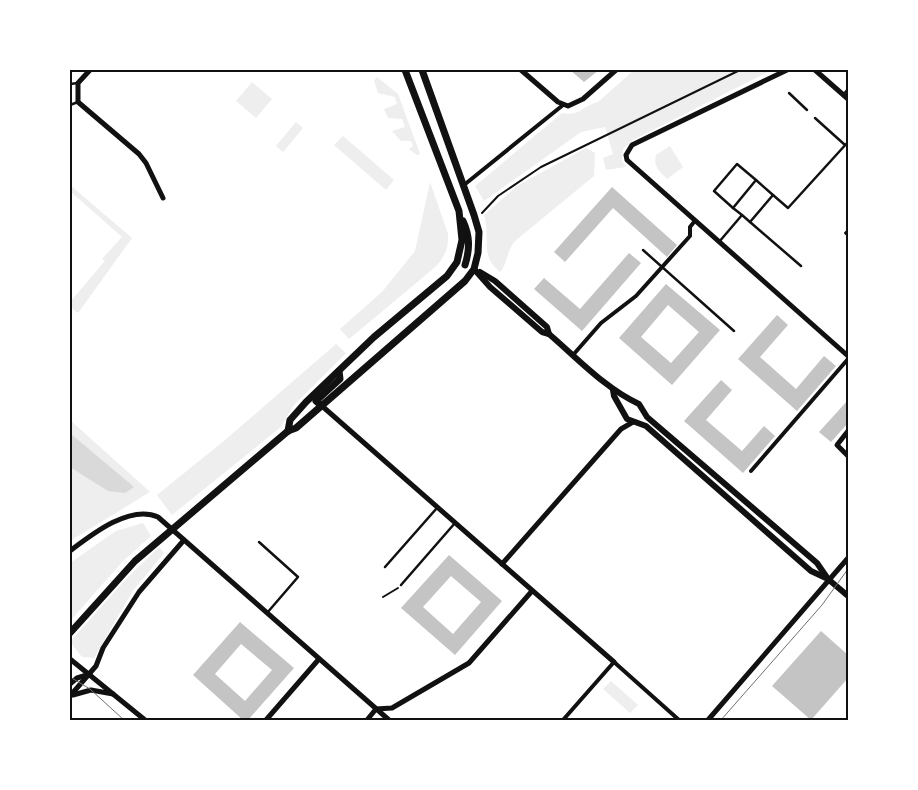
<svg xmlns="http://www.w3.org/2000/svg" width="918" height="790" viewBox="0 0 918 790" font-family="Georgia,serif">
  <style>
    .green { fill: #eee }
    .water { fill: #d9d9d9 }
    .building { fill: #c4c4c4; fill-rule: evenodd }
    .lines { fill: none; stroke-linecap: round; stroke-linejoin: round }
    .path { stroke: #111; stroke-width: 2 }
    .service { stroke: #111; stroke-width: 2.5 }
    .pedestrian { stroke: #111; stroke-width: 4 }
    .minor { stroke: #111; stroke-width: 5 }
    .tertiary { stroke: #111; stroke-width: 6 }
    .secondary { stroke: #111; stroke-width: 7 }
    .tram { stroke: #707070; stroke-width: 1 }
    .neatline { fill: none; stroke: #111; stroke-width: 2 }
  </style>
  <rect width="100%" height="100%" fill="#fff"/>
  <!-- green -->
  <g class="green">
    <path d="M634,70H772L633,140L623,149L622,161L626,167L606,170L603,158L613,154L605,127L581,132L484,201L475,186L562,113C579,117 584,105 598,102Z"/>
    <path d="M377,77L398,94L420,154L417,155L409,149L413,146L411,141H401L392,131L405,127L402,119L388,118L384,109L397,104L395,97L378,93L374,81Z"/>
    <path d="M252,82L272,99L256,118L236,101Z"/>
    <path d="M296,122L303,128L283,152L276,146Z"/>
    <path d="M343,136L394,180L386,190L334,145Z"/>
    <path d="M670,146L683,167L667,179C659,171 653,166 656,155Z"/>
    <path d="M586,148L595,153L594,176L515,241C507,250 508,263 500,272C479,255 491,239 484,215L517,186Z"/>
    <path d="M430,182L448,234C449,248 444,259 434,268L349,339L340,329L382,292L415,251Z"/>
    <path d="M70,185L132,238L78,313L70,307V302L105,261L102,259L122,237L70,191Z"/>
    <path d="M336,344L346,353L294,405L281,427L172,515L157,495L225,440Z"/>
    <path d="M70,420L150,492L70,541Z"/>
    <path d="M143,523L151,536L123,561L70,621V563L116,531Z"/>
    <path d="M159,547L164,553L132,592L94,658L82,657L70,642L125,580Z"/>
    <path d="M611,681L638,705L630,713L603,689Z"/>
  </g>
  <!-- water -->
  <path class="water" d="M71,434L134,487L125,493L108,491L70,467Z"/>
  <!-- building -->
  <g class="building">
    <path d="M570,70H599L584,82Z"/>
    <path d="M612,187L677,245L667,257L613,208L565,262L554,252Z"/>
    <path d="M629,253L641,263L582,331L534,289L544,278L580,309Z"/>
    <path d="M666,284L720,330L672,385L619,338ZM668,305L699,332L671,363L641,337Z"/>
    <path d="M777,315L788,325L760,357L796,389L824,356L836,366L797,411L738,359Z"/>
    <path d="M721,380L732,390L706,420L742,451L764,426L775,436L743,473L684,421Z"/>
    <path d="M848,400V423L831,442L819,432Z"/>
    <path d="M449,555L502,601L455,655L401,608ZM451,576L481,602L453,634L423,607Z"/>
    <path d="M240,622L294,668L248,720H243L193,675ZM241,644L272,670L245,701L215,674Z"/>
    <path d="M821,631L848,655V678L811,720L772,686Z"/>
  </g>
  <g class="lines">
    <!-- path -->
    <g class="path">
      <path d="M482,213L498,196L541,167L740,70"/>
      <path d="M848,230L845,233L848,236"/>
      <path d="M383,597L398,588"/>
    </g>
    <!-- service -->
    <g class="service">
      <path d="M70,84L78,83"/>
      <path d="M789,93L807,110"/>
      <path d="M843,95L848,89"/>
      <path d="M70,105L78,102"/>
      <path d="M815,118L845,145"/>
      <path d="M773,195L788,208L848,142"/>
      <path d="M733,208L714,191L737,164L756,180"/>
      <path d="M750,222L801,266"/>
      <path d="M719,242L742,215L750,222L773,195L756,180L733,208L742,215"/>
      <path d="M643,250L734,331"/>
      <path d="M259,542L298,577L267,613"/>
      <path d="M385,567L437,508"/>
      <path d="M401,585L455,523"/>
    </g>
    <!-- pedestrian -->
    <g class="pedestrian">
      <path d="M464,185L563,105"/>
      <path d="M573,355L601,323L636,296L690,236V227L694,222"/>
      <path d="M751,471L848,359"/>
      <path d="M563,720L614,662L679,720"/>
    </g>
    <!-- minor -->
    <g class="minor">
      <path d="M90,70L78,83V102L139,154L146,163L163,198"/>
      <path d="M521,70L558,102L568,106L583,99L616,70"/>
      <path d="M787,70L632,145L626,155L627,160L848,356"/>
      <path d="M815,70L848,99"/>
      <path d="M322,406L614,662"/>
      <path d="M848,431L837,445L848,456"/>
      <path d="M70,551C91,535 130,504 158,517L389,720"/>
      <path d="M502,564L621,429L633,422"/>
      <path d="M70,659L145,720"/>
      <path d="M70,684L77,678L90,674"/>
      <path d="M73,695L91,690L113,694"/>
      <path d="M70,696L96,666L103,648L139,592L184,540"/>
      <path d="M266,720L319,659"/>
      <path d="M367,720L376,709L392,708L469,663L532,591"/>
      <path d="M708,720L848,558"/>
    </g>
    <!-- tertiary -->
    <g class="tertiary">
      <path d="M474,269L490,287L542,332L549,334C578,359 606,389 639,404L647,417L817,563L828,579L848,596"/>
      <path d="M480,272L495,281L547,327L549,334"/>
      <path d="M613,390L614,396L627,419L646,426L811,571L828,579"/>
    </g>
    <!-- secondary -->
    <g class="secondary">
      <path d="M463,221C470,236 470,249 465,265"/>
      <path d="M322,406L316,401L340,379L339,371"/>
      <path d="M288,431L290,420L306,402L374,337L447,276L457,262L462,240L459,211L405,70"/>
      <path d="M70,633L135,561L288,431L296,428L465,281L474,269L478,253L479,232L474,215L422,70"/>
    </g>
    <!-- tram -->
    <g class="tram">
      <path d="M70,677L90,689L124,720"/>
      <path d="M721,720L822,605L848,569"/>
    </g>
  </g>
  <!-- border -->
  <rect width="918" height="790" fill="none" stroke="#ffffff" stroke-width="142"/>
  <rect x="71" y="71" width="776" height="648" class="neatline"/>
</svg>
